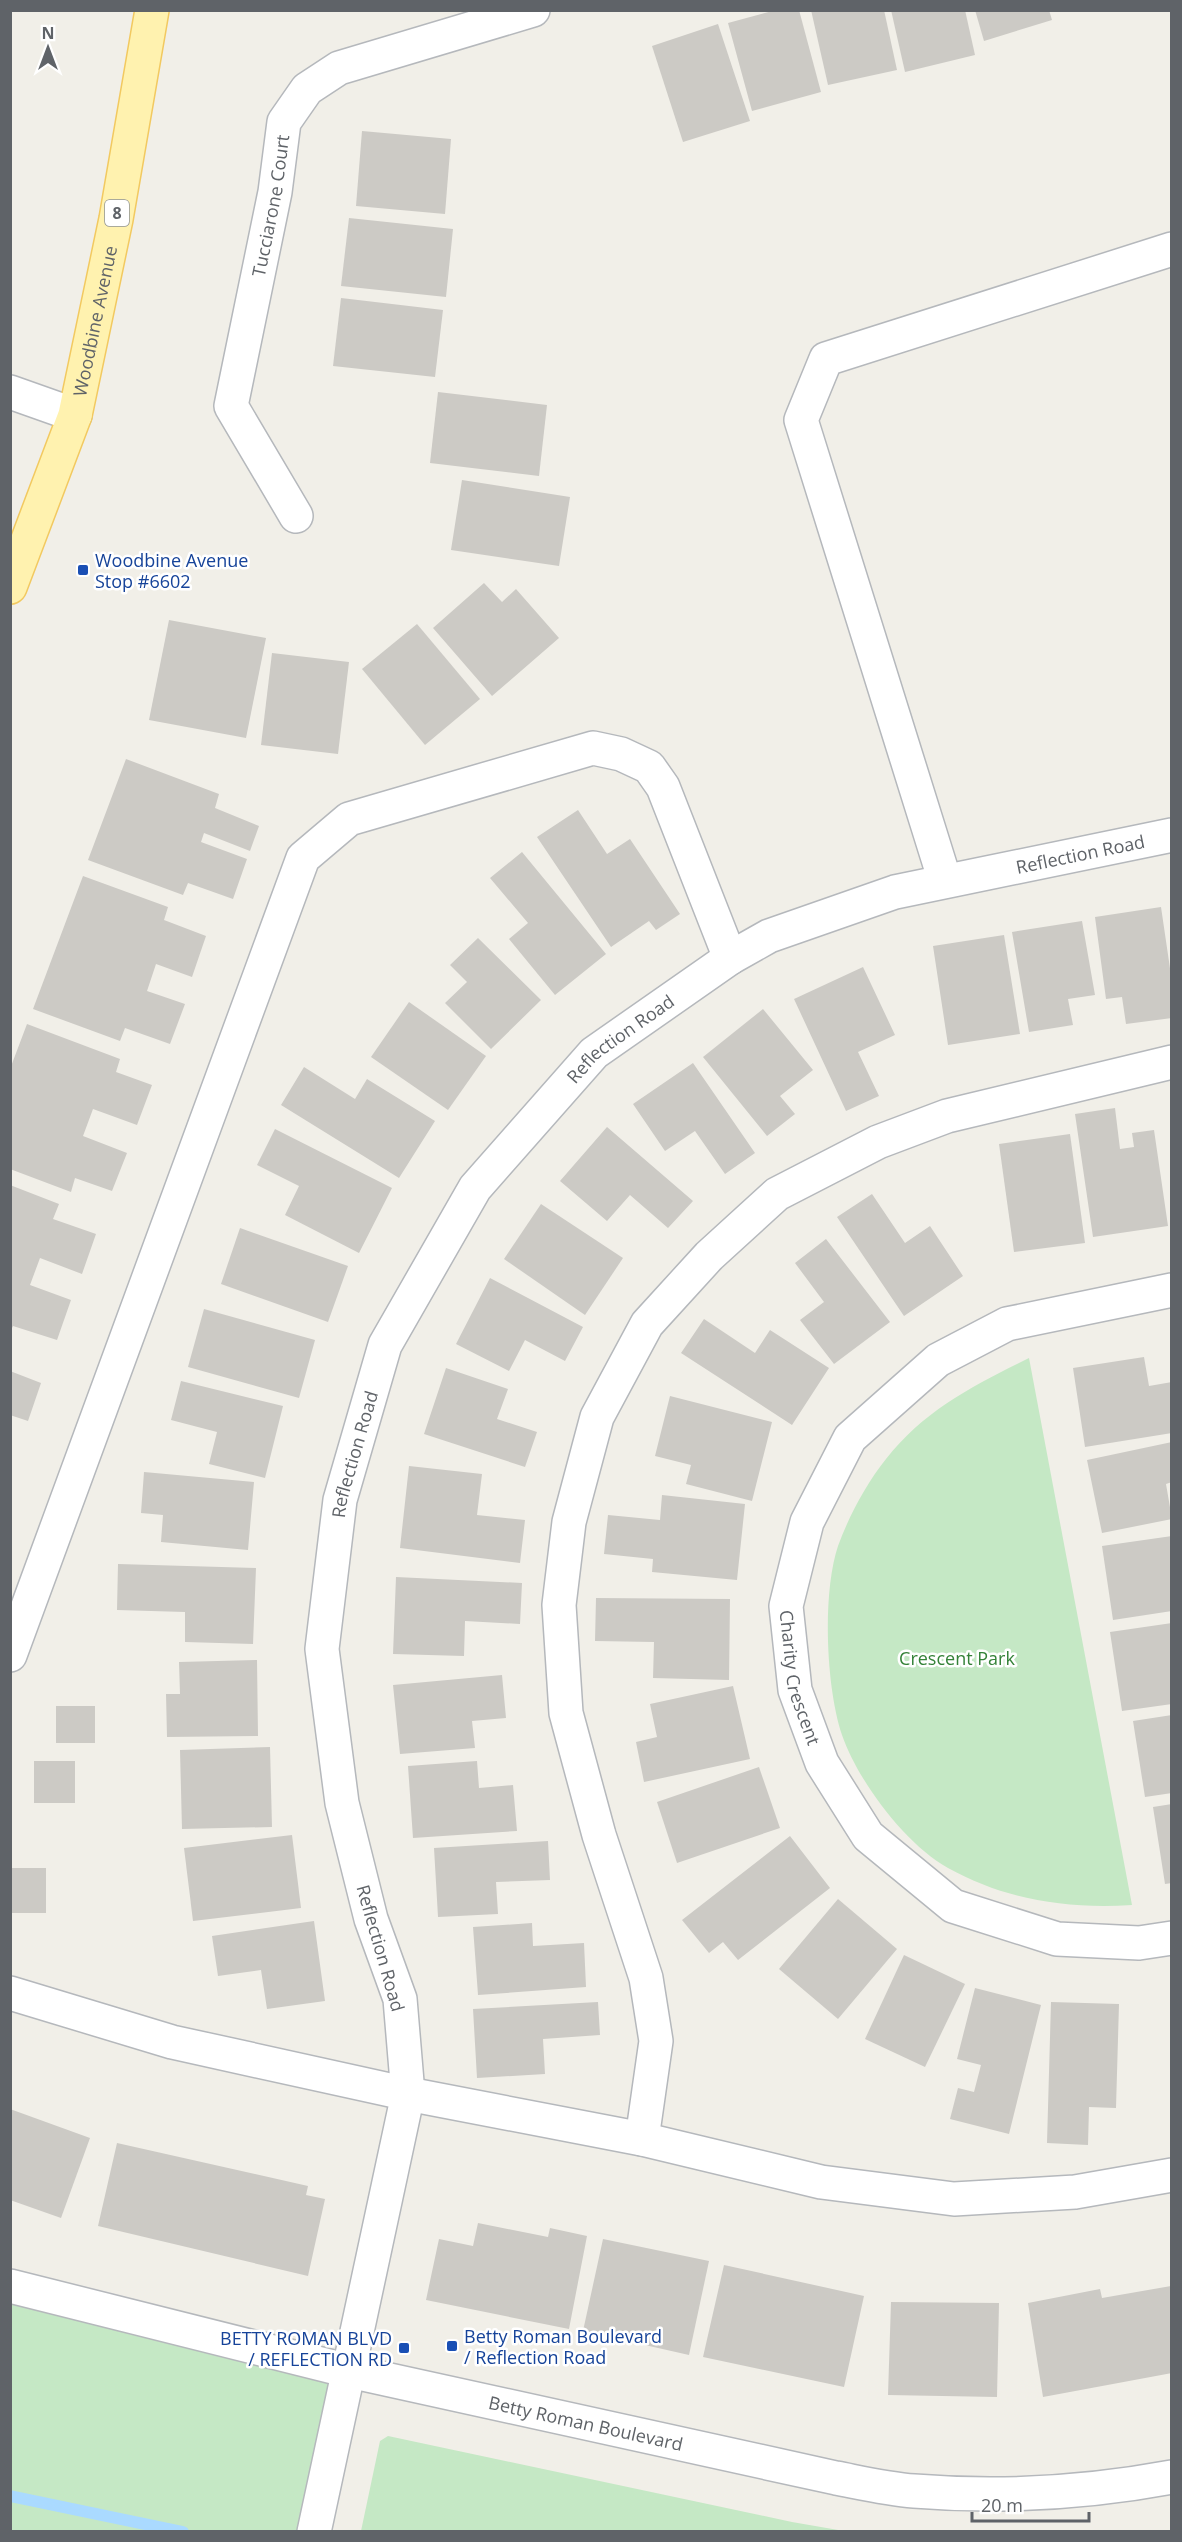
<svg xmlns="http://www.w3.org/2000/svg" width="1182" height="2542" viewBox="0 0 1182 2542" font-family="'Open Sans',sans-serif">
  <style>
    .green { fill: #c5e8c5 }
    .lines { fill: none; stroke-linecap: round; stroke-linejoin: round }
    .stream { stroke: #aadaff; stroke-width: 12 }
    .building { fill: #cccac5 }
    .minor-casing { stroke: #b5b8bc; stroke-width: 36 }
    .major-casing { stroke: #f2c960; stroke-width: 36 }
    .minor { stroke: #fff; stroke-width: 33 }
    .major { stroke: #fff2af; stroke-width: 33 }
    .transit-dot { fill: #1a4fb4; stroke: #fff; stroke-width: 2 }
    .labels { text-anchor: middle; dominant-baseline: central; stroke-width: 5; stroke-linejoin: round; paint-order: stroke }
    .shield { fill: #fff; stroke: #8f9295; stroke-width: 1.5 }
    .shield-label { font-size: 16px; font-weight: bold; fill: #5f6368 }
    .street-label { font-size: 18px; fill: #5f6368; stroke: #fff }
    .transit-label { font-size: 18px; fill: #164399; stroke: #fff; text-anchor: start }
    .park-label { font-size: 18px; fill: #348238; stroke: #fff }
  </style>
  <rect width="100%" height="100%" fill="#f1efe8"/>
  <!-- green -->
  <g class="green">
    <path d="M1029,1358L1132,1905C1066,1909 1006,1900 948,1868C905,1844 858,1781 842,1735C826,1687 822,1594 838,1546C849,1516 866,1484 886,1459C924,1410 976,1384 1029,1358Z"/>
    <path d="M11,2286L355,2373L317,2531L11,2532Z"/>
    <path d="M388,2436L792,2522L844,2531H361L380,2441Z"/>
  </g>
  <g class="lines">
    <!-- stream -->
    <path class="stream" d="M10,2496L183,2532"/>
  </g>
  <!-- building -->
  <g class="building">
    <path d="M776,10H799L821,92L752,111L728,23Z"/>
    <path d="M811,10H884L897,70L828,85Z"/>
    <path d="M891,10H965L975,55L905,72Z"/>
    <path d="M975,10H1049L1052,20L984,41Z"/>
    <path d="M718,24L750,121L683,142L652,46Z"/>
    <path d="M362,131L451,139L445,214L356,206Z"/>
    <path d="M349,218L453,229L446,297L341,286Z"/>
    <path d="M341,298L443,310L435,377L333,366Z"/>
    <path d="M438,392L547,405L539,476L430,463Z"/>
    <path d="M462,480L570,497L559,566L451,550Z"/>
    <path d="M484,583L502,602L516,589L559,638L492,696L433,628Z"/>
    <path d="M169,620L266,638L246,738L149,720Z"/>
    <path d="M417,624L480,699L425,745L362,669Z"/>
    <path d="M272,653L349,662L338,754L261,745Z"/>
    <path d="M126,759L219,794L215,808L259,826L250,851L204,833L201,842L247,859L233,899L188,883L183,895L88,860Z"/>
    <path d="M578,810L607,854L630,839L680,914L656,930L649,921L611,947L537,837Z"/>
    <path d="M522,852L606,954L555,995L509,939L528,923L490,878Z"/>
    <path d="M83,876L168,907L164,920L206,936L192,977L156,964L147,991L185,1004L170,1044L125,1028L120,1041L33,1009Z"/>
    <path d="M1161,907L1172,982V1018L1126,1024L1122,997L1106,999L1095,917Z"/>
    <path d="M1082,921L1095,995L1068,999L1073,1025L1029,1032L1012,932Z"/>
    <path d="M1004,935L1020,1034L948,1045L933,946Z"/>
    <path d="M478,938L541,1000L491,1049L445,1003L467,982L450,965Z"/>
    <path d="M863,967L895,1035L858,1052L879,1096L846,1111L794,999Z"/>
    <path d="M409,1002L486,1056L448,1110L371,1057Z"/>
    <path d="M763,1009L813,1070L780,1096L795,1114L767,1136L703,1057Z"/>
    <path d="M27,1024L120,1059L116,1072L152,1085L137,1125L93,1109L83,1136L127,1153L112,1191L75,1178L71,1192L10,1169V1069Z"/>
    <path d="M693,1063L755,1153L725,1174L695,1131L665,1151L633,1104Z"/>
    <path d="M304,1067L355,1099L367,1079L435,1121L399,1178L281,1105Z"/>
    <path d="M1115,1108L1120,1149L1134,1147L1132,1133L1154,1130L1168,1226L1093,1237L1075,1114Z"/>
    <path d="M607,1127L693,1201L668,1228L630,1195L607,1221L560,1181Z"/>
    <path d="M275,1129L392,1188L359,1253L285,1215L299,1186L257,1165Z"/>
    <path d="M1070,1134L1085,1243L1014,1252L999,1144Z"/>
    <path d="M10,1185L59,1204L53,1219L96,1234L82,1274L40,1258L30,1285L71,1300L57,1340L13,1326L10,1332Z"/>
    <path d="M872,1194L905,1243L930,1226L963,1276L904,1316L837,1217Z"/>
    <path d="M541,1204L623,1258L585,1315L504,1259Z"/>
    <path d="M240,1228L348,1266L328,1322L221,1284Z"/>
    <path d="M826,1239L890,1322L834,1364L800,1320L824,1302L795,1263Z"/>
    <path d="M490,1278L583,1327L565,1361L525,1340L509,1371L456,1344Z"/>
    <path d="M204,1309L315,1340L299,1398L188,1367Z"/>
    <path d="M704,1319L755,1353L770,1330L829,1368L792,1425L681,1353Z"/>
    <path d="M1144,1357L1149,1386L1172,1382V1433L1085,1447L1073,1368Z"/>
    <path d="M446,1368L508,1389L497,1419L537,1432L525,1467L424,1434Z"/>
    <path d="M10,1371L41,1383L28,1421L10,1415Z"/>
    <path d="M181,1381L283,1406L265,1478L209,1464L217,1432L171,1420Z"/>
    <path d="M670,1396L772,1422L752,1501L686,1484L691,1465L655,1456Z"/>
    <path d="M1172,1442V1482L1166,1484L1172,1519L1102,1533L1087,1460Z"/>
    <path d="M409,1466L482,1474L477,1515L525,1520L520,1563L400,1548Z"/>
    <path d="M144,1472L254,1482L248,1550L161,1542L163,1515L141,1513Z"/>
    <path d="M662,1495L745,1504L737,1580L652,1572L653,1559L604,1554L608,1515L660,1520Z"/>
    <path d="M1172,1536V1611L1113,1620L1102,1546Z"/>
    <path d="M118,1564L256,1568L253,1644L185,1642V1612L117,1610Z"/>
    <path d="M396,1577L522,1583L520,1624L465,1621L464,1656L393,1654Z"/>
    <path d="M596,1598L730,1599L729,1680L653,1678L654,1642L595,1641Z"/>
    <path d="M1172,1623V1704L1122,1711L1110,1632Z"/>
    <path d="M257,1660L258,1736L167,1737L166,1694H180L179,1662Z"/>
    <path d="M502,1675L506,1718L472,1721L475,1748L400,1754L393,1685Z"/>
    <path d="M733,1686L750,1759L644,1782L636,1742L657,1737L650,1704Z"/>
    <rect x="56" y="1706" width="39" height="37"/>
    <path d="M1172,1715V1793L1145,1797L1133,1721Z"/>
    <path d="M270,1747L272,1827L182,1829L180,1750Z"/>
    <rect x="34" y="1761" width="41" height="42"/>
    <path d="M477,1761L479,1788L513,1785L517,1831L413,1838L408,1766Z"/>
    <path d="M759,1767L780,1828L677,1863L657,1802Z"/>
    <path d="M1172,1804V1883L1165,1884L1153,1807Z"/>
    <path d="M292,1835L301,1908L193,1921L184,1848Z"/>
    <path d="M790,1836L830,1888L738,1960L723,1942L709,1953L682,1920Z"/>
    <path d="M548,1841L550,1880L496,1882L498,1914L438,1917L434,1848Z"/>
    <rect x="10" y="1868" width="36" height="45"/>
    <path d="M838,1899L897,1949L838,2019L779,1969Z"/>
    <path d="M314,1921L325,2001L267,2009L261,1970L218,1976L212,1936Z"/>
    <path d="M532,1923L533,1946L584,1943L586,1987L478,1995L473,1927Z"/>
    <path d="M904,1955L965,1984L925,2067L865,2039Z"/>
    <path d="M975,1988L1041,2005L1009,2134L950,2119L958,2088L974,2092L981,2065L957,2059Z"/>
    <path d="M598,2002L600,2035L543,2039L545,2074L477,2078L473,2009Z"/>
    <path d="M1051,2002L1119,2004L1116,2108L1089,2107L1088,2145L1047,2143Z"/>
    <path d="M10,2109L90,2138L61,2218L10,2200Z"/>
    <path d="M117,2143L308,2186L306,2195L325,2199L308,2276L98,2226Z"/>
    <path d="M478,2223L548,2237L550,2228L587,2236L569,2329L426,2300L439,2239L473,2246Z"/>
    <path d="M603,2239L709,2261L689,2355L583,2331Z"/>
    <path d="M724,2265L864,2296L844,2387L703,2357Z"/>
    <path d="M1171,2286L1172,2373L1043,2397L1028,2303L1100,2289L1102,2298Z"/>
    <path d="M891,2302L999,2303L997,2397L888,2395Z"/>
  </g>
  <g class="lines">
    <!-- minor casing -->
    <g class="minor-casing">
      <g id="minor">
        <path d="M10,392L75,415"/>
        <path id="s1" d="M296,516L231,406L275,192L284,122L307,89L339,68L533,10"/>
        <path d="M945,881L801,420L826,359L1172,249"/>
        <path id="s2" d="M1172,1290L1007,1324L938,1360L850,1438L807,1522L786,1606L795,1690L822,1763L868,1836L953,1906L1057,1939L1139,1943L1172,1938"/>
        <path d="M10,1655L303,858L349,819L593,748L621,754L649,767L663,787L730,958"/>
        <path d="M10,1993L172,2042L408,2094L642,2139L821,2182L954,2199L1075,2192L1172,2175"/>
        <path d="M642,2139L656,2041L646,1978L599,1835L566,1713L559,1605L569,1522L597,1417L647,1324L709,1256L777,1194L878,1142L947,1116L1172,1062"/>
        <path id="s3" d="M10,2286L349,2371L836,2478C862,2483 888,2489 914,2491C1001,2498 1086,2493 1172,2477"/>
        <path id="s4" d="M314,2532L408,2094L400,1999L371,1919L342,1803L322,1649L340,1500L385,1345L475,1188L594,1053L730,958L769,936L895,892L1172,835"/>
      </g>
    </g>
    <!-- major casing -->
    <g class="major-casing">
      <g id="major">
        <path id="s5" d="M10,587L75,415L116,219L152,10"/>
      </g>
    </g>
    <!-- minor -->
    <use href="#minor" class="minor"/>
    <!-- major -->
    <use href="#major" class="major"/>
  </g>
  <!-- markers -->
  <g class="transit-dot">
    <rect x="77" y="564" width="12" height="12" rx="3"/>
    <rect x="446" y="2340" width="12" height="12" rx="3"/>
    <rect x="398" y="2342" width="12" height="12" rx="3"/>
  </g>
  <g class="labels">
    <!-- shield labels -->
    <rect class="shield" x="105" y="200" width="24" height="26" rx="4.5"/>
    <g class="shield-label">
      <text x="117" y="213">8</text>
    </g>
    <!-- street labels -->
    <g class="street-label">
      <text stroke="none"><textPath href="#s1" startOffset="332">Tucciarone Court</textPath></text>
      <text stroke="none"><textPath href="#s5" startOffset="280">Woodbine Avenue</textPath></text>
      <text stroke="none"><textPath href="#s4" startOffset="2109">Reflection Road</textPath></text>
      <text stroke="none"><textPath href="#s4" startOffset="1605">Reflection Road</textPath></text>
      <text stroke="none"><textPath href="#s4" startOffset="1101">Reflection Road</textPath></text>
      <text stroke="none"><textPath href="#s2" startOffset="618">Charity Crescent</textPath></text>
      <text transform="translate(381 1948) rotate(74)">Reflection Road</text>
      <text stroke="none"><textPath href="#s3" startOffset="592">Betty Roman Boulevard</textPath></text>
    </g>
    <!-- transit labels -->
    <g class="transit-label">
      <text x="95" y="560">Woodbine Avenue<tspan x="95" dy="21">Stop #6602</tspan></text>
      <text x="464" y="2336">Betty Roman Boulevard<tspan x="464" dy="21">/ Reflection Road</tspan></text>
      <text x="392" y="2338" text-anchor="end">BETTY ROMAN BLVD<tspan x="392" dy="21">/ REFLECTION RD</tspan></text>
    </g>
    <!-- park labels -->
    <g class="park-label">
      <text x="957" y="1658">Crescent Park</text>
    </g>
  </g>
  <!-- border -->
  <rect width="1182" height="2542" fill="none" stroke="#5f6368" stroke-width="24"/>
  <!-- north arrow -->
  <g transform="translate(48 48)" stroke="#ffffff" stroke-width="4.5" paint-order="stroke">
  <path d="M0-4.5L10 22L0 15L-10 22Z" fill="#5f6368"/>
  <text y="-9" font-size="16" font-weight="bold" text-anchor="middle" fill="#5f6368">N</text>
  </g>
  <!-- scale -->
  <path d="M972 2512v9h117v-9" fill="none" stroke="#5f6368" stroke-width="3"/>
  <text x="981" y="2512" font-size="18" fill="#5f6368" stroke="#ffffff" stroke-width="4.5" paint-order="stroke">20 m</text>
</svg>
